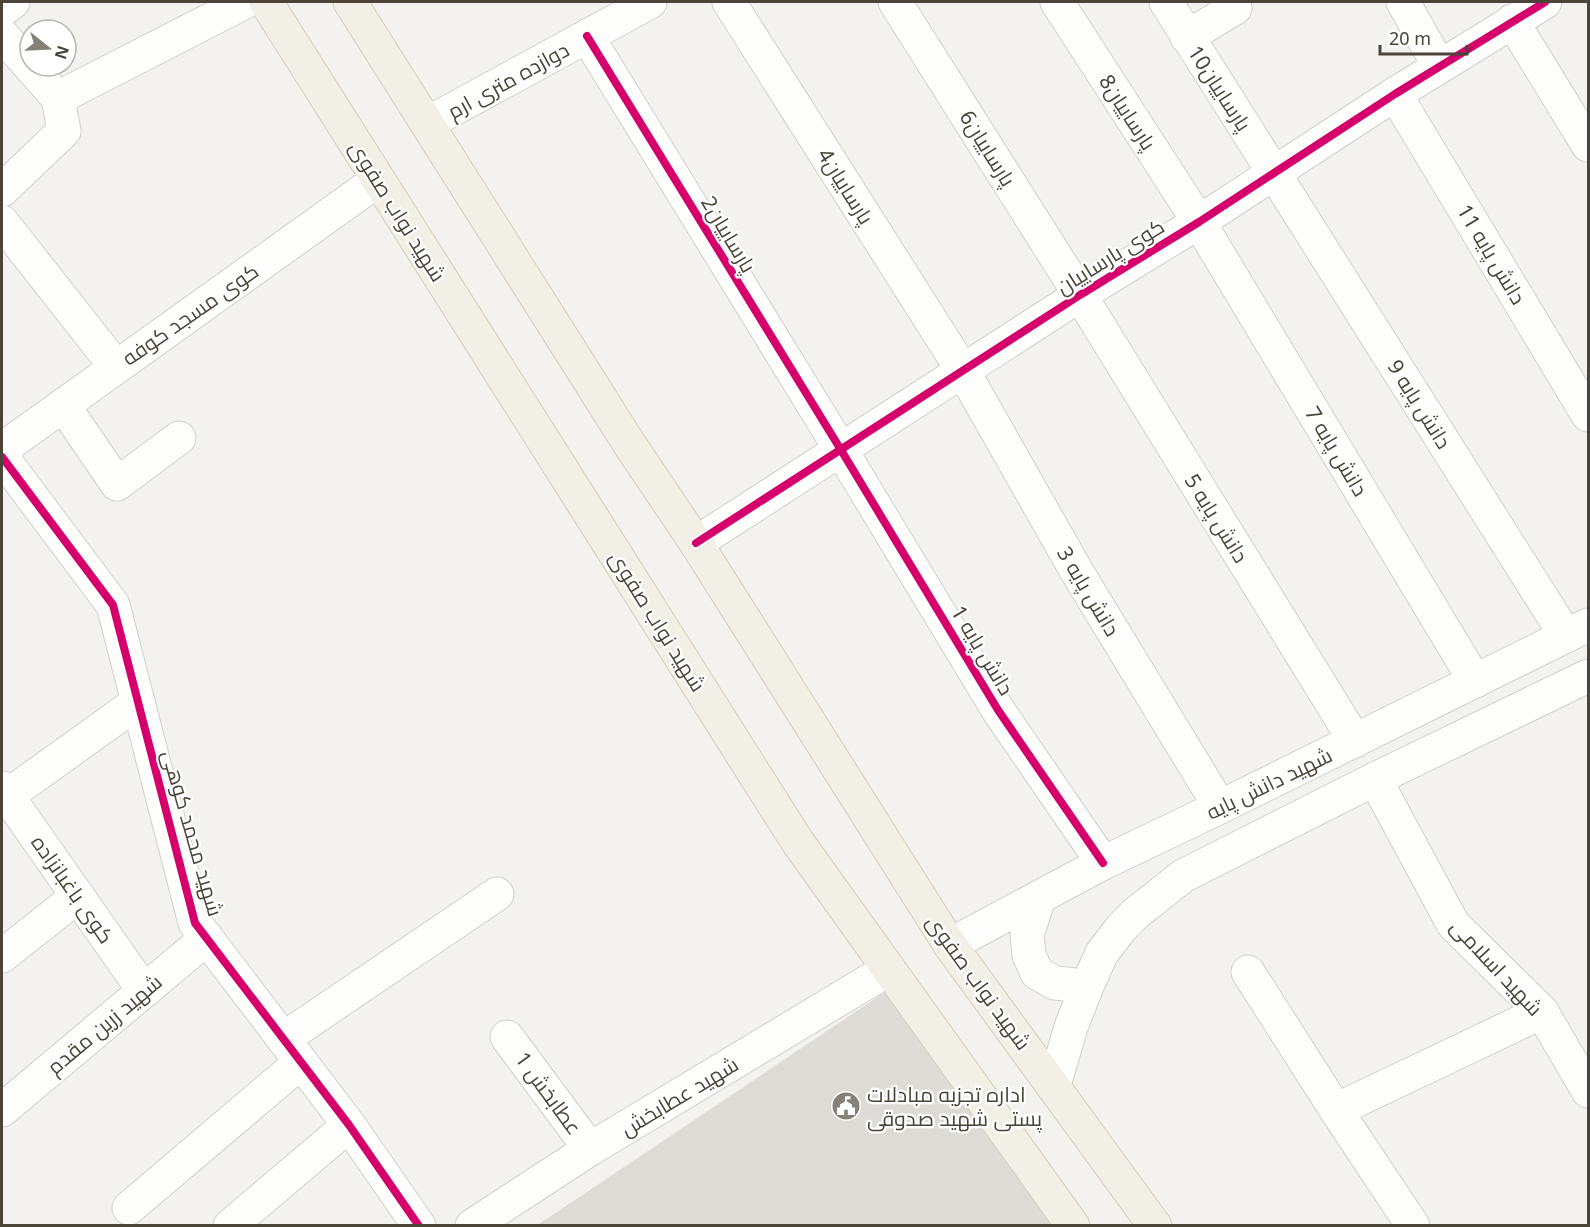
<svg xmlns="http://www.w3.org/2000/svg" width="1590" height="1227" viewBox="0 0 1590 1227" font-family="'Noto Sans',Cairo,sans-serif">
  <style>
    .building { fill: #dedbd6 }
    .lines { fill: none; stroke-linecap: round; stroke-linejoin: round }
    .minor-casing { stroke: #d2d0cb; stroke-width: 35 }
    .major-casing { stroke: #d6cebb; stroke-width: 35 }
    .minor { stroke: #fdfdfc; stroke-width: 33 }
    .major { stroke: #f2efe6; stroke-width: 33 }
    .cycleway-casing { stroke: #fff; stroke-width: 11 }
    .cycleway { stroke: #d6006c; stroke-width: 8 }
    .labels { text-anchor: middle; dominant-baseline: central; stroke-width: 4.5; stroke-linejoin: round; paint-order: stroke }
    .street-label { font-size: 21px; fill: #4b4439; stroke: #fff }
    .poi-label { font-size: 21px; fill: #4b4439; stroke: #fff; text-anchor: start }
  </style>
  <rect width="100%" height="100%" fill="#f4f2ee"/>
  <!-- building -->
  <path class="building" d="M894,986L1062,1226H536Z"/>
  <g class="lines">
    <!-- minor casing -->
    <g class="minor-casing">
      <g id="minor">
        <path d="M729,2L963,371L1077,572L1220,807"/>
        <path d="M895,2L1080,295L1355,741"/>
        <path d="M1057,2L1199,222L1475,681"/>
        <path d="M1166,2L1566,636"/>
        <path d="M1403,2L1439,66"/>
        <path d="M2,10L13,2"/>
        <path d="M1512,21L1588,145"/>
        <path d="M2,35L58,98L64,131L2,190"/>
        <path d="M587,36L841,450L998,710L1103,863"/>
        <path d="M1187,37L1235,8"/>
        <path d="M1395,94L1588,415"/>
        <path d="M58,98L245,2"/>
        <path d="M428,123L650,2"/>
        <path d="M2,222L116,367"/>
        <path d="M63,405L117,484L179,438"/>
        <path d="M2,449L378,180"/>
        <path d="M2,457L113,605L195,923L349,1125L419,1226"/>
        <path d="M696,543L1080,295L1199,222L1395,94L1545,2"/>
        <path d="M1375,779L1453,924L1542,1012L1588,1091"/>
        <path d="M2,788L135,978L146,990"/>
        <path d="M7,796L138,702"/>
        <path d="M1039,898L1027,935L1029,955L1037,973L1055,983L1087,986"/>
        <path d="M950,945L1103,863L1220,807L1588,625"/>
        <path d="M2,956L78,896"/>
        <path d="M1248,972L1336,1110L1413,1226"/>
        <path d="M507,1037L590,1149"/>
        <path d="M283,1039L497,894"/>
        <path d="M1054,1085L1071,1027L1087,986L1102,953L1122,927L1135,914L1183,876L1375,779L1588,676"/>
        <path d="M2,1110L207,938"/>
        <path d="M1336,1110L1542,1012"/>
        <path d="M129,1208L301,1062"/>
        <path d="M230,1226L349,1125"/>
        <path d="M472,1226L590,1149L889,969"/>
      </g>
    </g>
    <!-- major casing -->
    <g class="major-casing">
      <g id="major">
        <path d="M266,2L797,841L1073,1226"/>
        <path d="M350,2L630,445L696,543L950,945L1155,1226"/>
      </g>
    </g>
    <!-- minor -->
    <use href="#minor" class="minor"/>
    <!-- major -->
    <use href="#major" class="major"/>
    <!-- cycleway casing -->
    <g class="cycleway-casing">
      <g id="cycleway">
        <path d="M587,36L841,450L998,710L1103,863"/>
        <path d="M2,457L113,605L195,923L349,1125L419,1226"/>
        <path d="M696,543L1080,295L1199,222L1395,94L1545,2"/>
      </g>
    </g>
    <!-- cycleway -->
    <use href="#cycleway" class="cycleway"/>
  </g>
  <!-- icons -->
  <defs>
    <g id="civic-disc" transform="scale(1.5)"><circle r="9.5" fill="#868178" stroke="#fff"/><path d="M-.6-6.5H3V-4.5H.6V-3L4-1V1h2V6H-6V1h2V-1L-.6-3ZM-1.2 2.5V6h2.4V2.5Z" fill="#fff"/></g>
  </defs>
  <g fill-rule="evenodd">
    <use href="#civic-disc" x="846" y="1106"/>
  </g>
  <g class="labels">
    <!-- street labels -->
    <g class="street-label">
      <text transform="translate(508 80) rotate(-29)">دوازده متری ارم</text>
      <text transform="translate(1220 88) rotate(57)">پارساییان10</text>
      <text transform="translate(1128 112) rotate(57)">پارساییان8</text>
      <text transform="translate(988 148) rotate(58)">پارساییان6</text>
      <text transform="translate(846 186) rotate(58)">پارساییان4</text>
      <text transform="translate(398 211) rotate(58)">شهید نواب صفوی</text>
      <text transform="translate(729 234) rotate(59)">پارساییان2</text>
      <text transform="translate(1492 254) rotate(59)">دانش پایه 11</text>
      <text transform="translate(1110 256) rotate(-32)">کوی پارساییان</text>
      <text transform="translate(190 314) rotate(-35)">کوی مسجد کوفه</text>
      <text transform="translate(1420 404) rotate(58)">دانش پایه 9</text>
      <text transform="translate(1337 451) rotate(59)">دانش پایه 7</text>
      <text transform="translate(1217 518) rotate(58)">دانش پایه 5</text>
      <text transform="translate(1089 591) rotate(59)">دانش پایه 3</text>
      <text transform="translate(658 621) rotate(58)">شهید نواب صفوی</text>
      <text transform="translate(983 650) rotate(59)">دانش پایه 1</text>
      <text transform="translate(1269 783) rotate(-26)">شهید دانش پایه</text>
      <text transform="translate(193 833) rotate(74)">شهید محمد کوهی</text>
      <text transform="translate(73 889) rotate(55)">کوی باغبانزاده</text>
      <text transform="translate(1497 967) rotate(47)">شهید اسلامی</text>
      <text transform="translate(979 982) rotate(54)">شهید نواب صفوی</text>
      <text transform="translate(104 1024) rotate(-40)">شهید زرین مقدم</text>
      <text transform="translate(549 1093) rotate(54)">عطابخش 1</text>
      <text transform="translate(679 1096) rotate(-31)">شهید عطابخش</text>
    </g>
    <!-- poi labels -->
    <g class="poi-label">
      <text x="867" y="1094">اداره تجزیه مبادلات<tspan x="867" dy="24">پستی شهید صدوقی</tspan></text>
    </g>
  </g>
  <!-- border -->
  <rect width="1590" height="1227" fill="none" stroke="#4b4439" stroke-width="6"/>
  <!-- north arrow -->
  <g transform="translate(48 48) rotate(108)"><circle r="28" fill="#ffffff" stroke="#b7b4b0" stroke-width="1.5"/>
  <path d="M0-4.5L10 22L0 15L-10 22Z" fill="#868178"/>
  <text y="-9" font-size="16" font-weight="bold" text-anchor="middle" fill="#4b4439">N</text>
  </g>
  <!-- scale -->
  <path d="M1380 45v9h87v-9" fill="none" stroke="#4b4439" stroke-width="3"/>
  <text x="1389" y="45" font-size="18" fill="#4b4439" stroke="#ffffff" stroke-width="4.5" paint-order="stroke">20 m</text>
</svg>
